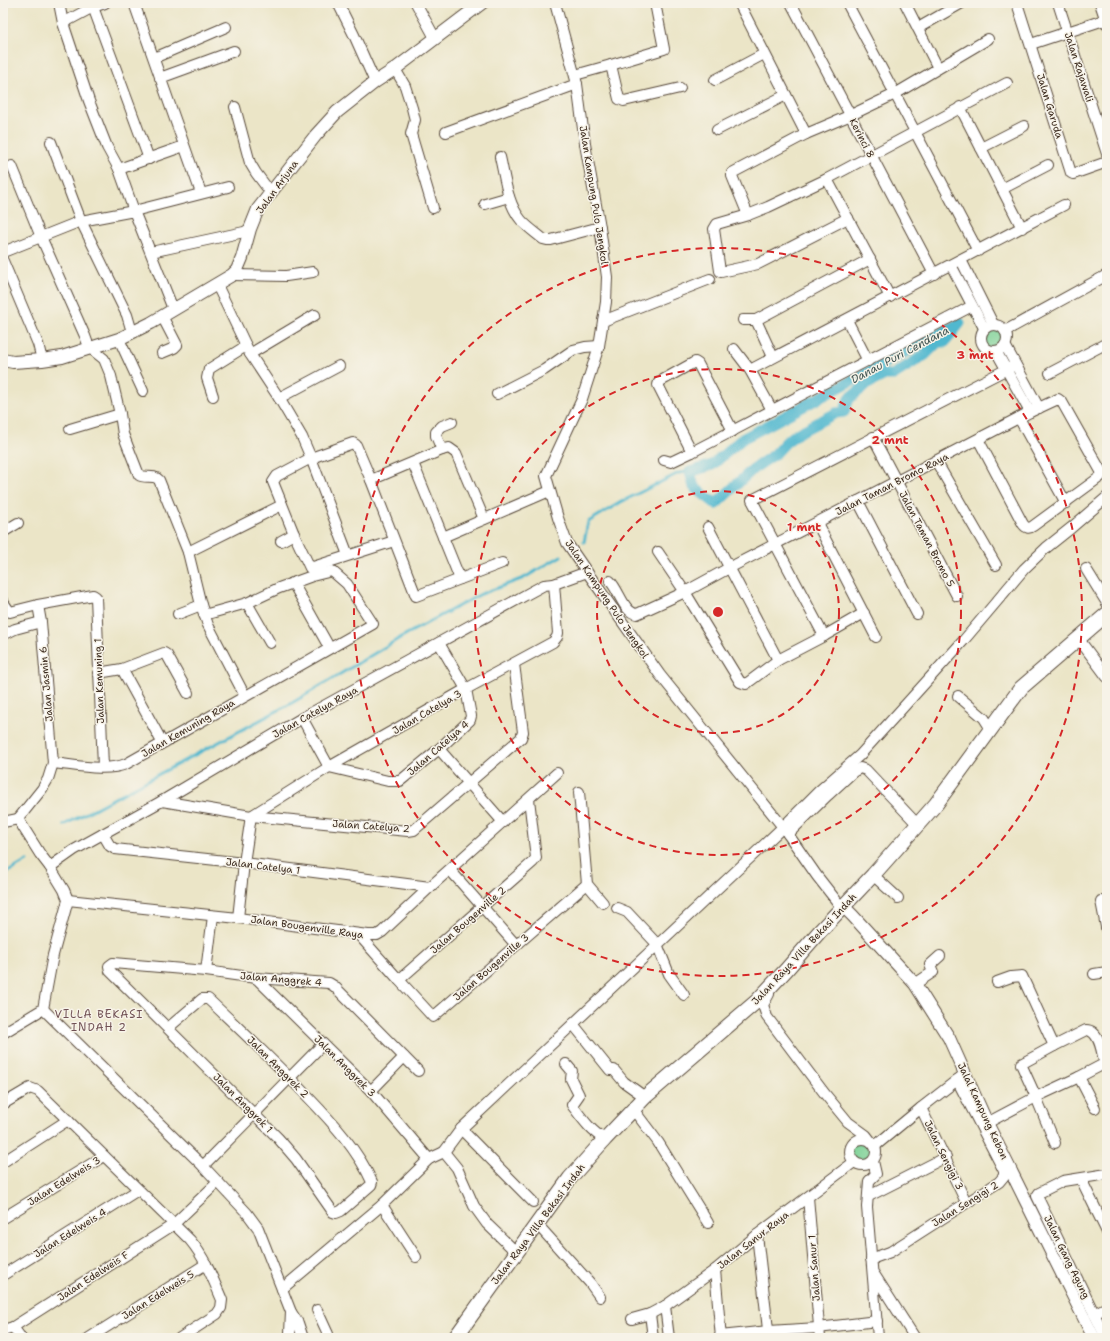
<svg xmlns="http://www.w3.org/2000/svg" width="1110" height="1341" viewBox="0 0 1110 1341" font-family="'Shantell Sans',sans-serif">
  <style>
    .grass { fill: #7ad195; stroke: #5a7e5a }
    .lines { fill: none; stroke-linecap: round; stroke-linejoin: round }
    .stream { stroke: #51b8cf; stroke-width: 3 }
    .canal { stroke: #51b8cf; stroke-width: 11 }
    .minor-casing { stroke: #554637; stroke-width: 12 }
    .tertiary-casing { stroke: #554637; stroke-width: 14 }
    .secondary-casing { stroke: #554637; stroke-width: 16 }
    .minor { stroke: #fff; stroke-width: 10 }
    .tertiary { stroke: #fff; stroke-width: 12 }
    .secondary { stroke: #fff; stroke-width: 14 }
    .ring { fill: none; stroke: #d62828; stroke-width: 2; stroke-dasharray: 7 5 }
    .labels { text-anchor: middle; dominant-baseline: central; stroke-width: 3; stroke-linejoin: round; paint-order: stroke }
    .street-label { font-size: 10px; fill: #3b2a1e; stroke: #f7f3e8 }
    .water-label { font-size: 11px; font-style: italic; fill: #425553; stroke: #f7f3e8 }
    .neighbourhood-label { font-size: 11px; letter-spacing: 1px; fill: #705054; stroke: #f7f3e8 }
    .centre { fill: #d62828; stroke: #f7f3e8; stroke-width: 2 }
    .ring-label { font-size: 12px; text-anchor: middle; font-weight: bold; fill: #d62828; stroke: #f7f3e8; stroke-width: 3; stroke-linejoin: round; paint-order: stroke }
  </style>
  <rect width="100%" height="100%" fill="#f7f3e8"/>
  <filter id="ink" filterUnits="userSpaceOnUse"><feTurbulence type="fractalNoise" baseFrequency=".025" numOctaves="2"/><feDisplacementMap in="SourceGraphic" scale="8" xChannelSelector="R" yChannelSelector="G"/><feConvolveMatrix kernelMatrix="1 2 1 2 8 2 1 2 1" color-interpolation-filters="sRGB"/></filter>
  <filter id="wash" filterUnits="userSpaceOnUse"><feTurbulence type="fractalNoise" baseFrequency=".012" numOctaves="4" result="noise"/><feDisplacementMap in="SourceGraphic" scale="16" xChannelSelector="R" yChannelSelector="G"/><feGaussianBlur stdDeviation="0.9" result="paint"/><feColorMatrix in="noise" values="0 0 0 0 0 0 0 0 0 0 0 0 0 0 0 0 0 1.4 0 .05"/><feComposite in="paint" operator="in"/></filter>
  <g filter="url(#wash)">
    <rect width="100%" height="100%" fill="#ebe5c7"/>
    <!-- grass -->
    <g class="grass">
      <path d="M961,260L997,325C1001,326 1004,328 1006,333C1015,354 974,358 981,332L951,265Z"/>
      <circle cx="863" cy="1152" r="13"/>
    </g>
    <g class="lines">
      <!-- stream -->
      <g class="stream">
        <path d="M584,542L588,522L621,502L679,473L690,472L694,487L705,495"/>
        <path d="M64,825L292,703L405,635L481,594L524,578L561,556"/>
        <path d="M3,875L27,861"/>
      </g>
      <!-- canal -->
      <path class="canal" d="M960,323L945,342H938L925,355L893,375H885L866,385L849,399L844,412L836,413L798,433L786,442L775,454L753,469L716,504L694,487L690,472L712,465L742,439Z"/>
    </g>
  </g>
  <g filter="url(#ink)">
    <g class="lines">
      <!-- minor casing -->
      <g class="minor-casing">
        <g id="minor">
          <path d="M59,3L63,23L89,101L107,147L119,169L134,211L228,187"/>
          <path d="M134,3L201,193"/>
          <path d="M338,3L354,35L375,82"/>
          <path d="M416,3L435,38"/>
          <path d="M555,3L577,84L585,144L600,227L607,277L606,302L599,346L582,399L546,476L558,518L567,543L587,572L660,675L783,827L817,876L842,908"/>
          <path d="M739,3L806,134"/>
          <path d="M791,3L934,274"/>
          <path d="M847,3L978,251"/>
          <path d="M905,3L938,68"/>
          <path d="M1017,3L1071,173L1073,174L1107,162"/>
          <path d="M1058,3L1107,154"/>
          <path d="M1100,3L1107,24"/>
          <path d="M93,7L149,159"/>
          <path d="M63,23L93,7L105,3"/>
          <path d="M918,28L962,3"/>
          <path d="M1031,44L1107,19"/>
          <path d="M154,58L226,27"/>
          <path d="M611,65L664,49L655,3"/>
          <path d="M395,69L405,86L412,108L415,120L411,134L433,208"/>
          <path d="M575,75L611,65L619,99L624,101L680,88"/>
          <path d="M160,78L234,51"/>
          <path d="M715,80L764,54"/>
          <path d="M235,107L250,163L256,173L271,193"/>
          <path d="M960,107L1022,228"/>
          <path d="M717,130L786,95"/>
          <path d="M446,132L577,84"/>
          <path d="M51,142L81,221L127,315L132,332"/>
          <path d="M981,148L1024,126"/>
          <path d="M500,157C505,178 507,203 521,220C527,227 536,233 543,239L547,240H551L600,227"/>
          <path d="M12,166L41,237L85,336L89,347L104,359L111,376L120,414L123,434L139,475C145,479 154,474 159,480L188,552L201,605L208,625L245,696"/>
          <path d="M119,169L184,146"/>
          <path d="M827,179L890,297"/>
          <path d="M1002,189L1048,165"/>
          <path d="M485,204L509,197"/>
          <path d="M748,215L732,176V173L806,134L851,115L895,94L988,39"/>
          <path d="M848,218L758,264L721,272L720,271L714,229L717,224L748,215L768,207L827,179L1007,83"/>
          <path d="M3,252L81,221L134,211L173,309"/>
          <path d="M151,252L244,232L250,229"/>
          <path d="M961,260L993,324"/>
          <path d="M3,261L38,344L42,360"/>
          <path d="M951,265L984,328"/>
          <path d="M232,275L286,276L313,272"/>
          <path d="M217,285L250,354L279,398L302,437L311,458L348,555"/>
          <path d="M162,316L177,345L174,348L162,353"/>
          <path d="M743,320H756L870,259"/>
          <path d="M756,320L773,357"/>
          <path d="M847,320L868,361"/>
          <path d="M603,321L710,279"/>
          <circle cx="994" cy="338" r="13"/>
          <path d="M1005,331L1107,275"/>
          <path d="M119,339L143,391"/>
          <path d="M1005,345L1039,408"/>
          <path d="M734,349L750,370L772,410"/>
          <path d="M996,351L1030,412"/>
          <path d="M250,354L315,315"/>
          <path d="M750,370L1064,205"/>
          <path d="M1050,373L1107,343"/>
          <path d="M497,394L544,370L573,350L585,347L599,346"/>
          <path d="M213,396L207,378L209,369L246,346"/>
          <path d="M279,398L339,366"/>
          <path d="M1019,418L1066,503"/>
          <path d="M70,429L120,414"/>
          <path d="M873,437L957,596"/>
          <path d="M442,450L436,436V432L442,426L452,422"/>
          <path d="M692,452L658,385L659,382L693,363L695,362L698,364L733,431"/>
          <path d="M664,460L671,462L692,452L972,306"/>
          <path d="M936,461L996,565"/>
          <path d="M413,463L460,579"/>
          <path d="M371,480L416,596L502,563"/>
          <path d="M858,501L917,614"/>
          <path d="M817,523L876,637"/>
          <path d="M708,527L778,660"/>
          <path d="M3,532L18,523"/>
          <path d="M443,537L545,493"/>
          <path d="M281,541L294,534"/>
          <path d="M394,541L310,568L294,534L273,482L277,476L311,458L353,443L356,445L371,480L442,450L449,448L456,453L484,519"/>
          <path d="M188,552L282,505"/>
          <path d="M658,552L685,592L740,682L746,684L778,660L824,636L864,613"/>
          <path d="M1086,569L1107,603"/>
          <path d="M610,581C619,590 624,613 637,614L685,592L729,568L1030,412L1058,399L1062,402L1102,473L1100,477L1033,526C1029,529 1026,528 1023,524L978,439"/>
          <path d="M293,583L329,647"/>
          <path d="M3,602L10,612L38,605L93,595L96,597L103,767"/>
          <path d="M247,603L270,643"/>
          <path d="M38,605L41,622L53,763"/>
          <path d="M178,614L201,605"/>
          <path d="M3,635L15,629L41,622"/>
          <path d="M824,636L753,502L752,500L1015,365"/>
          <path d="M1078,638L1107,677"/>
          <path d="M122,669L162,742"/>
          <path d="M98,673L122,669L164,653L167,655L188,693"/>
          <path d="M958,696L984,718L991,729"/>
          <path d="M302,718L329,767L388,781H400L439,749L470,720L471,716L466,689L439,643"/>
          <path d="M439,749L503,822"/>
          <path d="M579,792L587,884L603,903"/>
          <path d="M162,801L251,816L408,831L414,830L521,738L523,732L514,664"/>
          <path d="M18,819L42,789L48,779L53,763C75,765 106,772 126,764L373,624L347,584L332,571L312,576L279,588L247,603L204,615"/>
          <path d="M3,822L18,819"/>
          <path d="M103,834L110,846L115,849L244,863L430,887"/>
          <path d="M788,834L828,795L853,772L860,768L866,770L918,825"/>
          <path d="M50,867L74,850L162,801L302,718L531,592L544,585L554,584L587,572"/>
          <path d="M450,870L516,945"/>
          <path d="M873,875L898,898"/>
          <path d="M68,900L238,918L368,935H377L382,932L430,887L557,773"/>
          <path d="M1101,901L1107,932"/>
          <path d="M617,908L627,912L657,944L669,974L684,995"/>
          <path d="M238,918L244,863L251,816L329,767L466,689L553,642L557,637L558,633L554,584"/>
          <path d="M358,934L399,980L533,862L536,858L529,799"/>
          <path d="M206,971L213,916"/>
          <path d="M1094,974L1107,972"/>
          <path d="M256,978L371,1091L429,1159"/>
          <path d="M399,980L433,1017L587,884"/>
          <path d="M915,984L933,972L930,965L940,956"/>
          <path d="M769,994L763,1005L767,1017L825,1094L848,1122L866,1135L873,1144"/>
          <path d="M43,1009L203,1166L247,1213L258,1228L291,1312L298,1323L303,1338"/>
          <path d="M573,1024L610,1070H614L624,1082L645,1097"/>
          <path d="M168,1028L202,999H208C242,1031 276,1063 308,1097C332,1122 358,1150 372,1182L371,1185L341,1211L336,1213L333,1212L296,1159L278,1138L110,971L109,966L113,963L206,971L256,978L329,983L334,986L418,1071"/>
          <path d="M3,1033L43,1009L53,955L68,900L64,890L50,867L40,854L18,819"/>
          <path d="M1054,1046L1021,1064L1036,1097L1055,1143"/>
          <path d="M566,1064L572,1071L571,1079L579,1095L572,1105C581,1117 591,1132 605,1139"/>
          <path d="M1079,1077L1095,1108"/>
          <path d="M371,1091L404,1057"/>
          <path d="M3,1104L30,1088L38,1091L190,1240C205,1258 213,1279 222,1300L221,1308L217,1314L180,1338"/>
          <path d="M921,1108L966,1202"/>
          <path d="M633,1109L658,1142L708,1223"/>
          <path d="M987,1123L1036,1097L1079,1077L1102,1065L1104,1062C1102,1051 1099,1030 1086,1030L1054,1046L1022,976L1011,977L997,982"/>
          <path d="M461,1129L533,1202"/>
          <circle cx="863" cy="1152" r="13"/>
          <path d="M875,1146L921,1108L961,1077"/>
          <path d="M444,1152L457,1168L474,1206L487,1224L517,1253"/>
          <path d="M873,1161L876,1174L869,1181L867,1207L878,1338"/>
          <path d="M3,1162L68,1120"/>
          <path d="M203,1166L323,1044"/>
          <path d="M1081,1179L1107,1232"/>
          <path d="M869,1196L946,1157"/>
          <path d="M808,1197L820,1338"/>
          <path d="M382,1205L416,1257"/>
          <path d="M3,1218L104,1156"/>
          <path d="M537,1224L590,1283L600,1297"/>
          <path d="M757,1235L769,1338"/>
          <path d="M871,1259L890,1252L999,1182L1004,1176V1171L957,1080"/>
          <path d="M715,1270L721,1338"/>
          <path d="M874,1274L915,1338"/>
          <path d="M3,1275L138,1190"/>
          <path d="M282,1289L382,1205L429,1159L444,1152L461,1129L783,827L819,791L860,755L964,640L1024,569L1046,548L1071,528L1107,497"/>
          <path d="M665,1306L669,1338"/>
          <path d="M317,1310L328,1334V1338"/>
          <path d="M291,1312L290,1333L291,1338"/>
          <path d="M650,1314L653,1338"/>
          <path d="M1094,1314L1107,1307"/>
          <path d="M632,1319L650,1314L665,1306L715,1270L757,1235L854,1162"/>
          <path d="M13,1327L21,1338"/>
          <path d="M3,1330L13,1327L173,1225L218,1182"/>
          <path d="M720,1336L769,1331L818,1328L877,1321"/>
          <path d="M89,1338L206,1264"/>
          <path d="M1106,1338L1037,1196L1039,1193L1063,1181L1107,1174"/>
        </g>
      </g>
      <!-- tertiary casing -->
      <g class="tertiary-casing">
        <g id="tertiary">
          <path d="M3,360L13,362L42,360L62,357L119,339L151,323L232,275L237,270L242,258L250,229L258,209L316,135L337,112L375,82L395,69L482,3"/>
          <path d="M840,910L846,909L853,916L915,984L949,1038L987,1123L1094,1338"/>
        </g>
      </g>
      <!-- secondary casing -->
      <g class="secondary-casing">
        <path id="secondary" d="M455,1338L570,1178L605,1139L645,1097L757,1001L786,970L820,931L873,875L936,804L1021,688L1107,614"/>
      </g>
      <!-- minor -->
      <use href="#minor" class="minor"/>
      <!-- tertiary -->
      <use href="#tertiary" class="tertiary"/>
      <!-- secondary -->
      <use href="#secondary" class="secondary"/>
    </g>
  </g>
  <!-- distance rings -->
  <g class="ring">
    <circle cx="718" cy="612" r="121"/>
    <circle cx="718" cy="612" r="243"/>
    <circle cx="718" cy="612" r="364"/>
  </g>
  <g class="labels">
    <!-- street labels -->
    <g class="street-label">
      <text transform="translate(1079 67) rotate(72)">Jalan Rajawali</text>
      <text transform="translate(1050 106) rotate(73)">Jalan Garuda</text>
      <text transform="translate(862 138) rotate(63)">Kerinci 8</text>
      <text transform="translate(277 187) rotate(-54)">Jalan Arjuna</text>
      <text transform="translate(594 195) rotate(81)">Jalan Kampung Pulo Jengkol</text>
      <text transform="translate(892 484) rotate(-27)">Jalan Taman Bromo Raya</text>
      <text transform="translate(927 539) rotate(62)">Jalan Taman Bromo 5</text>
      <text transform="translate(607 599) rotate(56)">Jalan Kampung Pulo Jengkol</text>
      <text transform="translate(99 681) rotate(-92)">Jalan Kemuning 1</text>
      <text transform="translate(46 684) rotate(-95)">Jalan Jasmin 6</text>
      <text transform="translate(315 712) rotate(-29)">Jalan Catelya Raya</text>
      <text transform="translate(427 712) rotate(-30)">Jalan Catelya 3</text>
      <text transform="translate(188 728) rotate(-30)">Jalan Kemuning Raya</text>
      <text transform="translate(438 748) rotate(-41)">Jalan Catelya 4</text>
      <text transform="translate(371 826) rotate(4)">Jalan Catelya 2</text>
      <text transform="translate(263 866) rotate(7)">Jalan Catelya 1</text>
      <text transform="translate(468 920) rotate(-41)">Jalan Bougenville 2</text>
      <text transform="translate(307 927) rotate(8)">Jalan Bougenville Raya</text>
      <text transform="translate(804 949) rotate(-47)">Jalan Raya Villa Bekasi Indah</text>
      <text transform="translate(491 967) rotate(-41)">Jalan Bougenville 3</text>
      <text transform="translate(281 979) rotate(5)">Jalan Anggrek 4</text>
      <text transform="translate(345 1066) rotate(45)">Jalan Anggrek 3</text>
      <text transform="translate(278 1067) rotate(45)">Jalan Anggrek 2</text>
      <text transform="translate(243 1103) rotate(45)">Jalan Anggrek 1</text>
      <text transform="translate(983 1111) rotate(65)">Jalal Kampung Kebon</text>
      <text transform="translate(944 1155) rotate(64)">Jalan Sengigi 3</text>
      <text transform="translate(64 1181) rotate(-32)">Jalan Edelweis 3</text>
      <text transform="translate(965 1204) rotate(-32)">Jalan Sengigi 2</text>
      <text transform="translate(538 1224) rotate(-53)">Jalan Raya Villa Bekasi Indah</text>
      <text transform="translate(70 1233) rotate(-32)">Jalan Edelweis 4</text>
      <text transform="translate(753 1240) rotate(-38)">Jalan Sanur Raya</text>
      <text transform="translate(1067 1257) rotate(64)">Jalan Gang Agung</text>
      <text transform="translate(814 1268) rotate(-94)">Jalan Sanur 1</text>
      <text transform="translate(93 1276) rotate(-33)">Jalan Edelweis F</text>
      <text transform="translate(158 1295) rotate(-32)">Jalan Edelweis 5</text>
    </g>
    <!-- water labels -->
    <g class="water-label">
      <text transform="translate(900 355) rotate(-28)">Danau Puri Cendana</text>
    </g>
    <!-- neighbourhood labels -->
    <g class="neighbourhood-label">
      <text x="99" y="1014">VILLA BEKASI<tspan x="99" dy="13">INDAH 2</tspan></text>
    </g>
  </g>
  <circle cx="718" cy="612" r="6" class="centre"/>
  <g class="ring-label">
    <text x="975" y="359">3 mnt</text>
    <text x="890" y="444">2 mnt</text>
    <text x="804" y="531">1 mnt</text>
  </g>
  <!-- margin -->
  <rect width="1110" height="1341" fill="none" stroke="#f7f3e8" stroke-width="16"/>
</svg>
